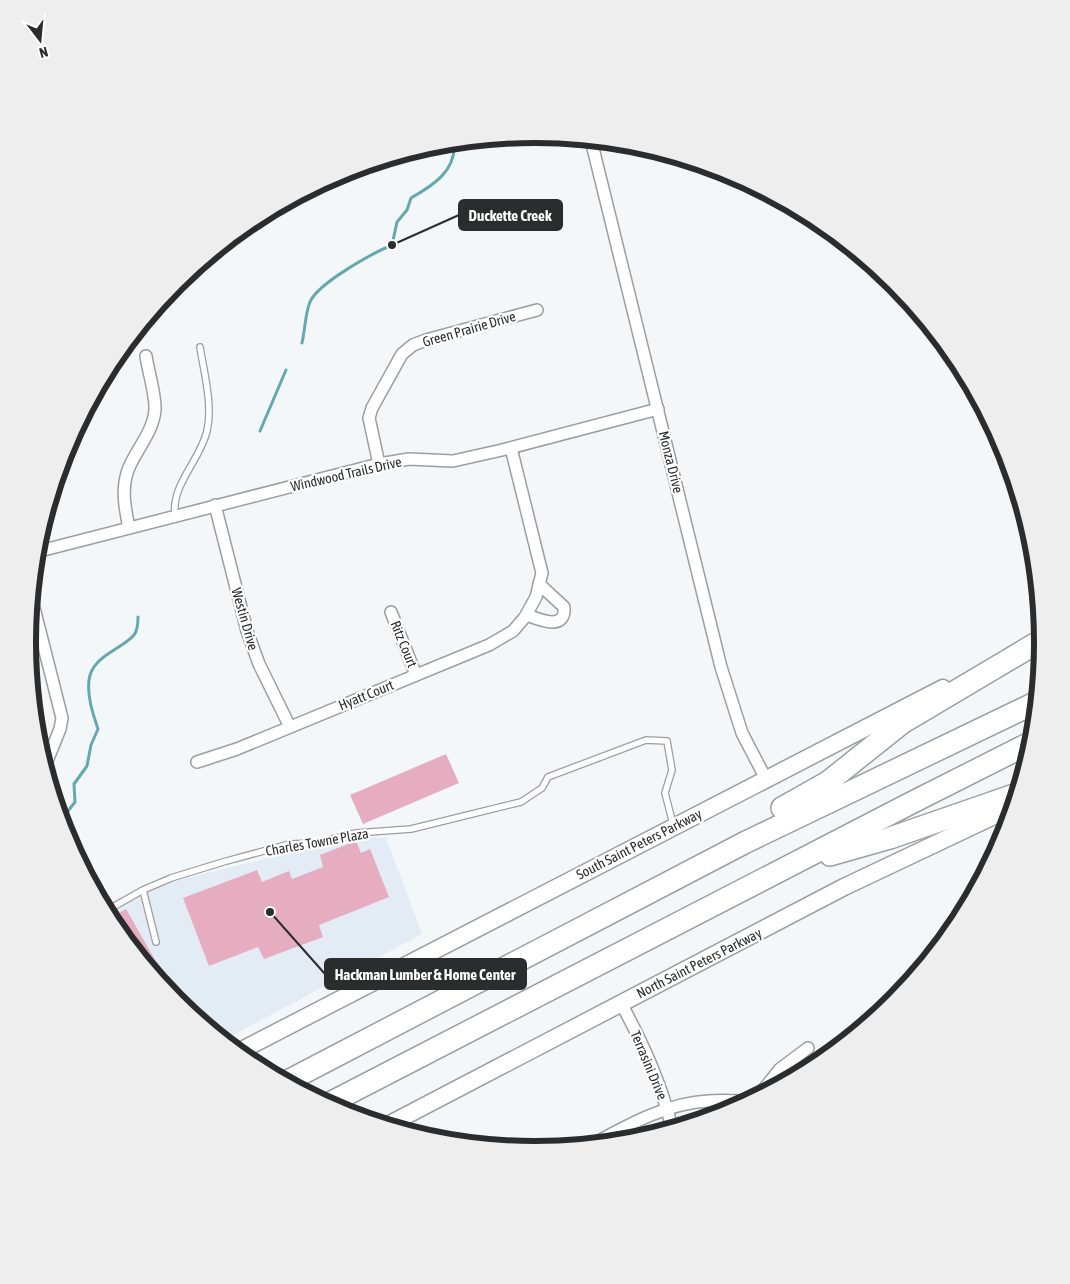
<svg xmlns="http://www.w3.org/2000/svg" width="1070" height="1284" viewBox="0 0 1070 1284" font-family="'Asap Condensed',sans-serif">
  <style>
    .built { fill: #e3ebf4 }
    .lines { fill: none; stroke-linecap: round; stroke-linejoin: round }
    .stream { stroke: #65a9b0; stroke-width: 3 }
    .building { fill: #e5adbf }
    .service-casing { stroke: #9c9ea1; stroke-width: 8 }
    .minor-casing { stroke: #9c9ea1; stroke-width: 14 }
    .secondary-casing { stroke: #9c9ea1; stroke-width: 19 }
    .motorway-casing { stroke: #9c9ea1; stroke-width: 24 }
    .service { stroke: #fff; stroke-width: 5.5 }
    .minor { stroke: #fff; stroke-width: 11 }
    .secondary { stroke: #fff; stroke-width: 16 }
    .motorway { stroke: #fff; stroke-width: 21 }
    .labels { text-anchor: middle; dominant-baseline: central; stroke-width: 4.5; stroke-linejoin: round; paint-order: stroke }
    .street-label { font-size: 14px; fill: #2b2c2d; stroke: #fff }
    .rim { fill: none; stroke: #2b2c2d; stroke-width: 6 }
    .leader { fill: none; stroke: #2b2c2d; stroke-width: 2 }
    .callout-dot { fill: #2b2c2d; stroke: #fff; stroke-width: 2 }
    .callout { fill: #2b2c2d; stroke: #2b2c2d; stroke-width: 2 }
    .callout-label { font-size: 15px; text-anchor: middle; font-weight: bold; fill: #fff }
  </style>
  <rect width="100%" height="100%" fill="#f4f7fa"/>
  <!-- built -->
  <path class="built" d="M354,837L386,838L422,934L224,1040L176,1001L113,924L103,906L130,892Z"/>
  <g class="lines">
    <!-- stream -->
    <g class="stream">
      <path d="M302,343C305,331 305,314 310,302C318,283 373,253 392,245L397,222L407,210L411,198C432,186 457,171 454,142"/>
      <path d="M260,431L286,370"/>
      <path d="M61,820L75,802L74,784L87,766L91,745L98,729C93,714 87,697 89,680C92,656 121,650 134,635C138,630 138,623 138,617"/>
    </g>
  </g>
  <!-- building -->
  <g class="building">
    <path d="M446,754L459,783L363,824L350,795Z"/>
    <path d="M356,841L361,853L370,849L389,897L319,925L323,937L264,959L258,947L209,966L183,898L257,870L262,882L289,871L292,879L323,867L320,855Z"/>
    <path d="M126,909L159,967L152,972L110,918Z"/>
  </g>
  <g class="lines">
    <!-- service casing -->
    <g class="service-casing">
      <g id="service">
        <path d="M175,516C171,484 200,461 207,431C213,405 204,373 200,347"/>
        <path d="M106,911L143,890"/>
        <path d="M156,942L143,890L171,878L223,862L289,844L316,843L356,833L411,829L521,802L542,788L548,777L646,740L667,741L672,770L665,793L673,824"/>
      </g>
    </g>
    <!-- minor casing -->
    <g class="minor-casing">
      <g id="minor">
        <path d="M591,140L721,667L742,733L766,779"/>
        <path d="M250,223L271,211"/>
        <path d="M379,464L369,418L372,408L402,354L413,345L426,340L537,310"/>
        <path d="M215,505L247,631L259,664L290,727"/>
        <path d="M129,528C125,508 121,490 128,470C136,449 153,433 155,410C156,395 148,371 146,356"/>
        <path d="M36,552L379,464L409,459L453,461L502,450L658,409"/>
        <path d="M32,600L62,718L60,729L45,766"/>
        <path d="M391,612L416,675"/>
        <path d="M527,615C540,620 566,631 564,607L539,584"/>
        <path d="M197,762L237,749L489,645L513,631L525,617L536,597L542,573L511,448"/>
        <path d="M621,1003C643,1044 661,1083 672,1128"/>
        <path d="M759,1095L780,1069L808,1048"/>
        <path d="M593,1144C628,1125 667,1103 708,1101C721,1100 734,1101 747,1101"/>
      </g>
    </g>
    <!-- secondary casing -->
    <g class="secondary-casing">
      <g id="secondary">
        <path d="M238,1052L943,688"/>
        <path d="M388,1125L844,887L1013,807"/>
      </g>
    </g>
    <!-- motorway casing -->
    <g class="motorway-casing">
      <g id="motorway">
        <path d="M782,808L828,782L902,723L1035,644"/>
        <path d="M830,855L890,838L1017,794"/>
        <path d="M286,1082L746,842L1037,702"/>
        <path d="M328,1104L913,802L1032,742"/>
      </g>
    </g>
    <!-- service -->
    <use href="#service" class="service"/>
    <!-- minor -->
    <use href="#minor" class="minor"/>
    <!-- secondary -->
    <use href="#secondary" class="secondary"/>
    <!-- motorway -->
    <use href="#motorway" class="motorway"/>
  </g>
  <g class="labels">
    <!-- street labels -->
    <g class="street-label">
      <text transform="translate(469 329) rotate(-16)">Green Prairie Drive</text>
      <text transform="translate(671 462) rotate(76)">Monza Drive</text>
      <text transform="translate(346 474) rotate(-13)">Windwood Trails Drive</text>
      <text transform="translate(245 619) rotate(74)">Westin Drive</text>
      <text transform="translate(404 644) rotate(68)">Ritz Court</text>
      <text transform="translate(366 695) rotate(-22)">Hyatt Court</text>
      <text transform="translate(317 842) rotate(-10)">Charles Towne Plaza</text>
      <text transform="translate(639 844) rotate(-27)">South Saint Peters Parkway</text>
      <text transform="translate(699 963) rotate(-27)">North Saint Peters Parkway</text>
      <text transform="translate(649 1065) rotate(67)">Terrasini Drive</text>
    </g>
  </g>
  <!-- crop -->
  <path d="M0 0H1070V1284H0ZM36 642a499 499 0 1 1 998 0a499 499 0 1 1-998 0Z" fill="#eee" fill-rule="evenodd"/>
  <path class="rim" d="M36 642a499 499 0 1 1 998 0a499 499 0 1 1-998 0Z"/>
  <!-- callouts -->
  <path class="leader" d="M392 245L459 215M270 912L325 974"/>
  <g class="callout-dot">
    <circle cx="392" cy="245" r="5"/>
    <circle cx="270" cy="912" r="5"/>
  </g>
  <g class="callout">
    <rect x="459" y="200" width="103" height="30" rx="5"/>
    <rect x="325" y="959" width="201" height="30" rx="5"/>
  </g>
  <g class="callout-label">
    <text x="510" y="221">Duckette Creek</text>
    <text x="425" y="980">Hackman Lumber &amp; Home Center</text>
  </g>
  <!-- north arrow -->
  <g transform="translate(40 40) rotate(164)" stroke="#ffffff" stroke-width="4" paint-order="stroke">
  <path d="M0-4L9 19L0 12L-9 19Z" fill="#2b2c2d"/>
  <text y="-8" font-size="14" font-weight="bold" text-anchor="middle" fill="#2b2c2d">N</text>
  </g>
</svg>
